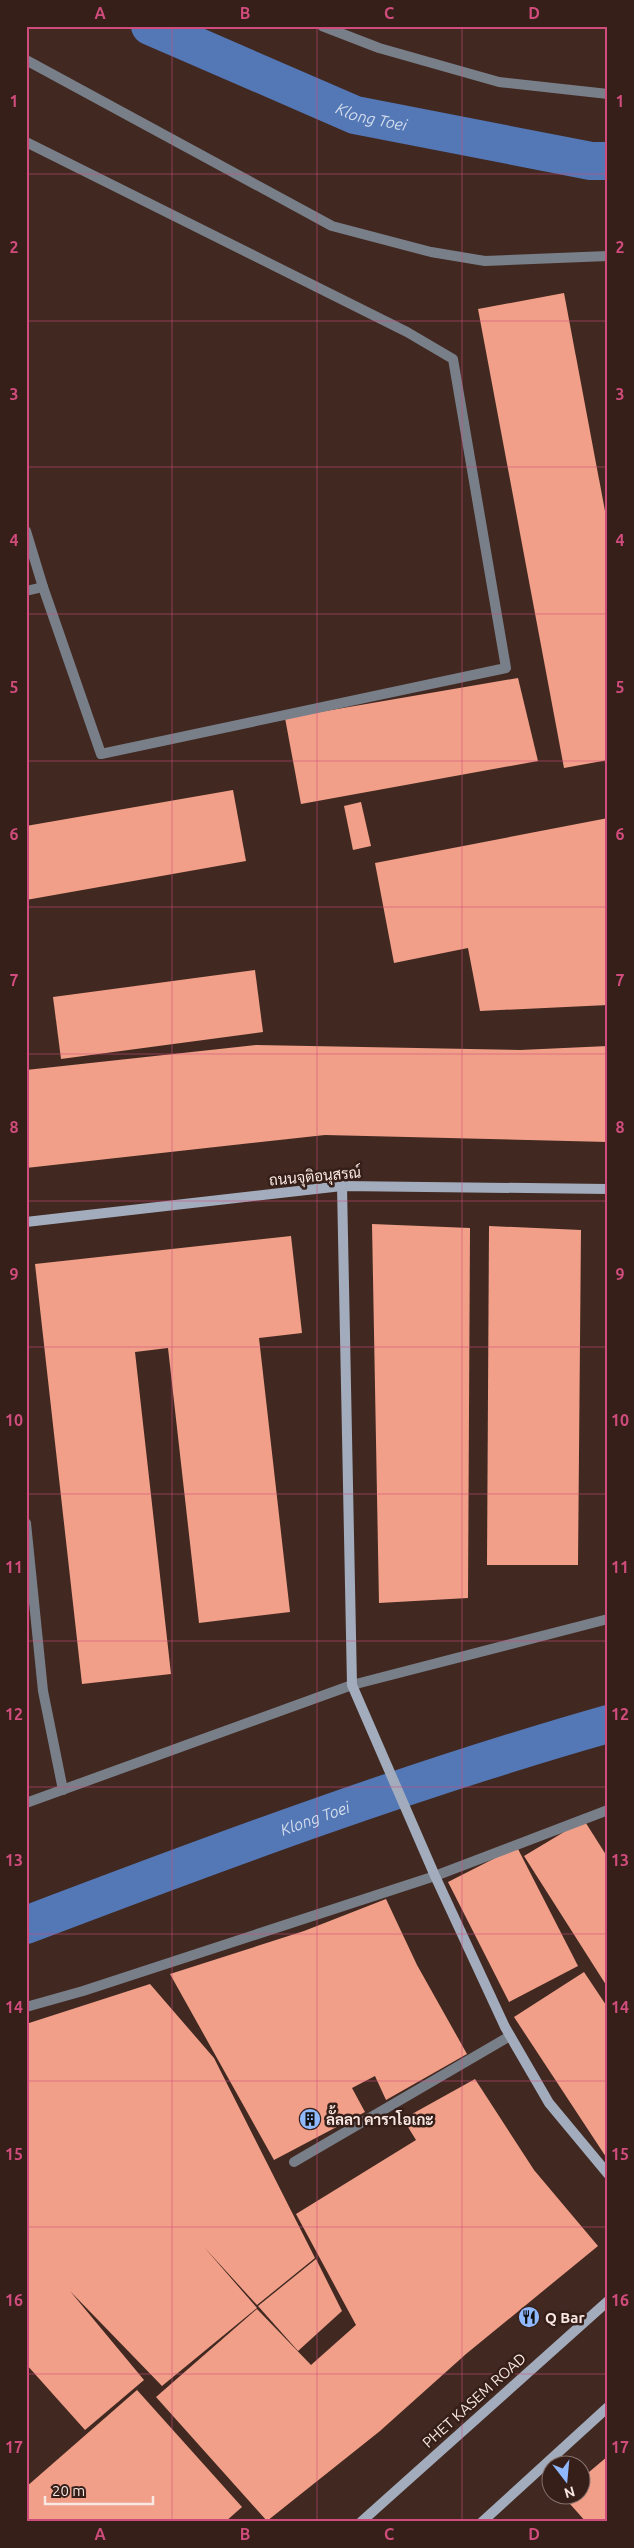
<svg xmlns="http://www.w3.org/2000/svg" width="634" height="2548" viewBox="0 0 634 2548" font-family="Ubuntu,Sarabun,sans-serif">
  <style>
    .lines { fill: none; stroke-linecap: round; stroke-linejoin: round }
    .canal { stroke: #5477b5; stroke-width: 38 }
    .building { fill: #f19f88 }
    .lane { stroke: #797f89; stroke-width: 10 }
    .street { stroke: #797f89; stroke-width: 10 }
    .secondary { stroke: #a2acbc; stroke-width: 10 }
    .grid { fill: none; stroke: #d04c7d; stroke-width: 1; stroke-opacity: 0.55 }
    .labels { text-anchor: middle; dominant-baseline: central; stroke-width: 5; stroke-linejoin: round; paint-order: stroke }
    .street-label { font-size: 15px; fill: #f8e7e3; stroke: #361f18 }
    .poi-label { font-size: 15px; font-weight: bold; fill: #f8e7e3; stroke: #361f18; text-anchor: start }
    .water-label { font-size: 16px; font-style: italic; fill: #d1dced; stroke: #361f18 }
    .neatline { fill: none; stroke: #d04c7d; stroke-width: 2 }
    .grid-label { font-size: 16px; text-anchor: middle; font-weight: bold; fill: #d04c7d }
  </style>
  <rect width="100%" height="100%" fill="#412922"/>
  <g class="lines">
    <!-- canal -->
    <g class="canal">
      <path id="s1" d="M150,26L355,115L591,161H608"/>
      <path id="s2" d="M26,1925C218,1852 411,1780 608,1724"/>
    </g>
  </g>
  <!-- building -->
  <g class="building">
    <path d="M564,293L608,527V760L564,768L478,309Z"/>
    <path d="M518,678L538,761L301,804L285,718Z"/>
    <path d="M233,790L246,861L26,900V826Z"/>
    <path d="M361,802L371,846L353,850L344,806Z"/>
    <path d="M608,818V1005L480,1011L468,948L394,963L375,863Z"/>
    <path d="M255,970L263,1032L61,1059L53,997Z"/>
    <path d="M256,1045L520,1050L608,1046V1142L325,1135L26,1168V1070Z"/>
    <path d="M372,1224L470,1228L468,1598L379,1603Z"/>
    <path d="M489,1226L581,1230L578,1565H487Z"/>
    <path d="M291,1236L302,1333L259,1338L290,1612L199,1623L168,1348L135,1352L171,1674L82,1684L35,1264Z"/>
    <path d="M584,1820L608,1858V1988L524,1856Z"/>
    <path d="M517,1847L578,1966L509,2002L448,1882Z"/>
    <path d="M386,1899L417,1965L467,2054L386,2100L375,2076L352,2088L365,2112L274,2160L170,1974L304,1931Z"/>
    <path d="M584,1972L608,2008V2160L514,2017Z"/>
    <path d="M150,1984L214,2058L315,2258L257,2305L204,2247L257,2308L162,2386L70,2291L144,2380L85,2430L26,2364V2024Z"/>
    <path d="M475,2079L534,2170L598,2246L466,2354L380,2431L267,2521L156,2397L257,2309L311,2365L356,2325L296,2214L416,2140L403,2119Z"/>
    <path d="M316,2259L342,2311L298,2351L258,2306Z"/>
    <path d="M137,2390L242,2507L225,2522H26V2487Z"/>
    <path d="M608,2456V2522H586L563,2496H582V2478Z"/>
  </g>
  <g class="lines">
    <!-- lane -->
    <g class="lane">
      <path d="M26,142L407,332L453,359L506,668L101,754L43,587L26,531"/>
      <path d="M26,591L43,587"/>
    </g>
    <!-- street -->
    <g class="street">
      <path d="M322,26L379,48L499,82L608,94"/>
      <path d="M26,60L332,226L431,252L485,261L608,256"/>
      <path d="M26,1523L43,1691L63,1790"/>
      <path d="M26,1803L352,1685L608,1619"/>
      <path d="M26,2007L83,1991L435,1876L608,1810"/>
      <path d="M294,2162L510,2036"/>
    </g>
    <!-- secondary -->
    <g class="secondary">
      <path d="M342,1186L352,1685L435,1876L505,2027L549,2103L608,2174"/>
      <path d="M26,1222L342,1186L608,1189"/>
      <path d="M361,2522L608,2301"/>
      <path d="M482,2522L608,2407"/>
    </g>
  </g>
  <!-- grid -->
  <path class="grid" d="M172,26V2522M317,26V2522M462,26V2522M26,174H608M26,321H608M26,467H608M26,614H608M26,761H608M26,907H608M26,1054H608M26,1201H608M26,1347H608M26,1494H608M26,1641H608M26,1787H608M26,1934H608M26,2081H608M26,2227H608M26,2374H608"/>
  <!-- icons -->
  <defs>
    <g id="building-disc" transform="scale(1.125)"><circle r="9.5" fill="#90b8fd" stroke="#361f18"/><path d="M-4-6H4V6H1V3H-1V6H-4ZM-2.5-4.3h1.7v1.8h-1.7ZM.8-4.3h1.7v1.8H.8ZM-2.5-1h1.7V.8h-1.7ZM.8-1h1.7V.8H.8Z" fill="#111"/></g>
    <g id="restaurant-disc" transform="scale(1.125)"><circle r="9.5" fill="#90b8fd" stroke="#361f18"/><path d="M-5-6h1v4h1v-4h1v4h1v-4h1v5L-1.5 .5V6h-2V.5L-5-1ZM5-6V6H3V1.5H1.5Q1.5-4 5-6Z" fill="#111"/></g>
  </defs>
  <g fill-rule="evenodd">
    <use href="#building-disc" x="310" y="2119"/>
    <use href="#restaurant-disc" x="529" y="2317"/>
  </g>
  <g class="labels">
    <!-- street labels -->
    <g class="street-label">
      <text transform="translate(315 1176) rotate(-5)">ถนนจุติอนุสรณ์</text>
      <text transform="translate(474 2400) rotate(-42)">PHET KASEM ROAD</text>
    </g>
    <!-- poi labels -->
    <g class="poi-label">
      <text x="326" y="2119">ลั้ลลา คาราโอเกะ</text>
      <text x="545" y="2317">Q Bar</text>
    </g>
    <!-- water labels -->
    <g class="water-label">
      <text stroke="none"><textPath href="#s1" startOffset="240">Klong Toei</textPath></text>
      <text stroke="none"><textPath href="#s2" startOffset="308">Klong Toei</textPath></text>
    </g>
  </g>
  <!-- border -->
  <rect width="634" height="2548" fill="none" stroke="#361f18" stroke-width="55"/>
  <!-- north arrow -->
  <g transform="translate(566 2480) rotate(164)"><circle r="24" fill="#361f18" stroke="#846f69"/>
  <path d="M0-4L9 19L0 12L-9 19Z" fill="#90b8fd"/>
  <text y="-8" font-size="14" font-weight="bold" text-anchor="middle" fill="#f8e7e3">N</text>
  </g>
  <!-- scale -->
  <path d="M45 2496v8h108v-8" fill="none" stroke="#f8e7e3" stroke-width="2.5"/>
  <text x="52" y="2496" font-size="15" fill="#f8e7e3" stroke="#361f18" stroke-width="4" paint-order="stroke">20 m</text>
  <rect x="28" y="28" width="578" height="2492" class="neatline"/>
  <g class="grid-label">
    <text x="100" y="19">A</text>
    <text x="245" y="19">B</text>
    <text x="389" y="19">C</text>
    <text x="534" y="19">D</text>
    <text x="14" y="107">1</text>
    <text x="620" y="107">1</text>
    <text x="14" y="253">2</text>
    <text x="620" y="253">2</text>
    <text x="14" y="400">3</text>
    <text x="620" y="400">3</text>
    <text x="14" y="546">4</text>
    <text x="620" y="546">4</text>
    <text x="14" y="693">5</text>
    <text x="620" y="693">5</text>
    <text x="14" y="840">6</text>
    <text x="620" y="840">6</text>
    <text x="14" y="986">7</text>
    <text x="620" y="986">7</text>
    <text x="14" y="1133">8</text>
    <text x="620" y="1133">8</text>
    <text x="14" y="1280">9</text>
    <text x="620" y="1280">9</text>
    <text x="14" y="1426">10</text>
    <text x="620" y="1426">10</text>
    <text x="14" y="1573">11</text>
    <text x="620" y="1573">11</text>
    <text x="14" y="1720">12</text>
    <text x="620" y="1720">12</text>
    <text x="14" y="1866">13</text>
    <text x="620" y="1866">13</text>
    <text x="14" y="2013">14</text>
    <text x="620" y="2013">14</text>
    <text x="14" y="2160">15</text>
    <text x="620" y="2160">15</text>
    <text x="14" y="2306">16</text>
    <text x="620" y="2306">16</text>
    <text x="14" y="2453">17</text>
    <text x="620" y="2453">17</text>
    <text x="100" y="2540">A</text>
    <text x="245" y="2540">B</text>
    <text x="389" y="2540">C</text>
    <text x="534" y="2540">D</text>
  </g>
</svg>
